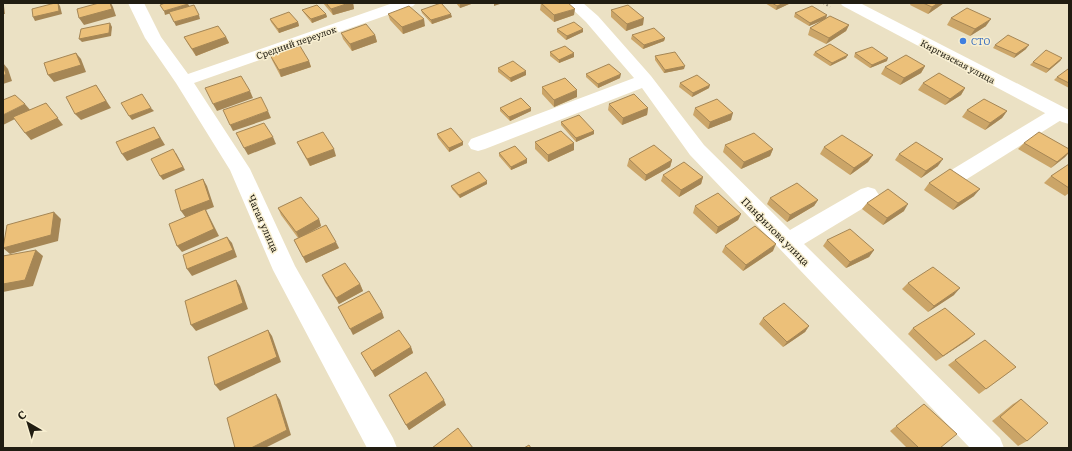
<svg xmlns="http://www.w3.org/2000/svg" width="1072" height="451" viewBox="0 0 1072 451" font-family="Literata,serif">
  <style>
    .lines { fill: none; stroke-linecap: round; stroke-linejoin: round }
    .path { stroke: #8c8470; stroke-width: 2; stroke-dasharray: 1.5 2.5; stroke-linecap: butt }
    .minor { fill: #fff; fill-rule: evenodd }
    .major { fill: #fff; fill-rule: evenodd }
    .wall { fill: #cba568 }
    .shaded-wall { fill: #a58655 }
    .building { fill: #ecc079; stroke: #a58655 }
    .shop-dot { fill: #3f7fe0; stroke: #f8efd1; stroke-width: 1.5 }
    .labels { text-anchor: middle; dominant-baseline: central; stroke-width: 3; stroke-linejoin: round; paint-order: stroke }
    .far-shop-label { font-size: 9px; fill: #366cbe; stroke: #f8efd1; text-anchor: start }
    .far-street-label { font-size: 9px; fill: #211d12; stroke: #f8efd1 }
    .street-label { font-size: 10px; fill: #211d12; stroke: #f8efd1 }
  </style>
  <rect width="100%" height="100%" fill="#ebe1c4"/>
  <g class="lines">
    <!-- path -->
    <path class="path" d="M823,3L830,7"/>
    <!-- minor -->
    <g class="minor">
      <path d="M128,3H144L161,37L188,74L393,3H416L413,6L194,83L250,169L295,266L393,438L397,448H367L273,270L230,170L176,83L145,38Z"/>
      <path d="M566,3H583L598,16L651,76L704,145L790,230L861,189L868,187L875,189L879,195L875,201L804,244L1000,438L1004,448H970L690,155L642,88L485,149L478,151L471,149L468,144L471,139L634,78L586,22Z"/>
      <path d="M1059,107L1066,109L1068,113L1066,117L967,179L960,181L953,179L950,174L953,169L1052,109Z"/>
    </g>
    <!-- major -->
    <path class="major" d="M840,3H860L1069,110V124L1062,122L843,6Z"/>
  </g>
  <!-- wall -->
  <g class="wall">
    <path d="M323,3H353L354,9L333,15Z"/>
    <path d="M456,3H474L460,8Z"/>
    <path d="M541,3L574,15L554,22L540,10Z"/>
    <path d="M765,3H791L776,10Z"/>
    <path d="M911,3H944L928,14L910,5Z"/>
    <path d="M302,10L326,14L327,17L312,23L304,13Z"/>
    <path d="M421,10L452,17L432,24L422,13Z"/>
    <path d="M611,10L643,25L626,31L611,17Z"/>
    <path d="M795,13L826,18L849,25L846,31L826,44L808,35L810,28L823,20L809,26L794,17Z"/>
    <path d="M388,14L425,26L403,34L390,20Z"/>
    <path d="M951,18L986,26L970,36L947,25Z"/>
    <path d="M270,19L298,22L299,26L279,33L271,22Z"/>
    <path d="M557,29L583,32L566,40L557,32Z"/>
    <path d="M341,33L375,35L377,42L352,51L343,39Z"/>
    <path d="M632,35L665,38L664,41L643,49L631,39Z"/>
    <path d="M184,37H226L229,43L196,56L188,44Z"/>
    <path d="M995,45L1026,49L1014,58L993,48Z"/>
    <path d="M550,52L574,57L559,63L550,56Z"/>
    <path d="M815,52L846,58L830,66L813,55Z"/>
    <path d="M855,53L887,61L870,68L854,57Z"/>
    <path d="M270,55L309,61L311,67L281,77L273,62Z"/>
    <path d="M655,56L684,69L664,73L655,60Z"/>
    <path d="M1062,58L1060,61L1046,73L1030,65L1033,62Z"/>
    <path d="M925,66L921,73L900,85L881,74L885,67Z"/>
    <path d="M498,68L526,75L511,82L498,72Z"/>
    <path d="M1069,70V88L1054,80L1057,77Z"/>
    <path d="M586,74L620,78L598,88L586,77Z"/>
    <path d="M680,83L709,88L692,97L679,87Z"/>
    <path d="M923,83L965,88L961,95L945,105L918,90Z"/>
    <path d="M542,87L577,97L554,107L542,94Z"/>
    <path d="M609,104L648,108L647,115L622,125L608,110Z"/>
    <path d="M500,108H531V111L510,121L500,111Z"/>
    <path d="M695,108L731,120L708,129L693,115Z"/>
    <path d="M967,110L1007,111L1002,118L985,130L962,117Z"/>
    <path d="M561,122L594,131V134L576,142L561,125Z"/>
    <path d="M437,134L463,142V145L449,152L438,138Z"/>
    <path d="M297,142L336,156L310,166L300,148Z"/>
    <path d="M535,142L574,143V150L548,162L535,149Z"/>
    <path d="M1024,143L1069,149V153L1065,157L1051,168L1018,149Z"/>
    <path d="M725,145L773,149L770,156L741,169L723,152Z"/>
    <path d="M824,147L873,155L868,162L850,175L820,154Z"/>
    <path d="M499,153L527,159V163L511,170L499,156Z"/>
    <path d="M899,154L938,166L921,178L895,160Z"/>
    <path d="M629,159L672,160L670,167L645,181L627,166Z"/>
    <path d="M1069,164V193L1065,196L1044,183L1051,176Z"/>
    <path d="M663,175L703,177L701,184L679,197L661,181Z"/>
    <path d="M929,183L974,196L953,210L924,190Z"/>
    <path d="M487,184L460,198L452,189L451,186Z"/>
    <path d="M770,198L818,200L814,206L787,222L767,204Z"/>
    <path d="M867,203L904,211L883,225L862,209Z"/>
    <path d="M695,206L741,214L738,220L716,234L693,213Z"/>
    <path d="M278,208L319,219L321,226L311,232L339,248L306,263L294,240L298,238L281,215Z"/>
    <path d="M827,240L874,250L869,257L846,268L823,246Z"/>
    <path d="M725,246L773,251L743,271L722,252Z"/>
    <path d="M322,275L360,284L363,291L339,304L325,282Z"/>
    <path d="M908,283L954,295L928,312L902,289Z"/>
    <path d="M763,318L809,326L805,332L783,347L759,324Z"/>
    <path d="M913,328L968,340L936,361L908,334Z"/>
    <path d="M411,347L413,353L375,377L361,353Z"/>
    <path d="M955,360L1016,367L979,394L948,365Z"/>
    <path d="M389,395L446,405L409,430Z"/>
    <path d="M1021,399L1027,441L1018,446L992,421L1013,404Z"/>
    <path d="M924,404L940,448H907L890,431Z"/>
  </g>
  <!-- shaded-wall -->
  <g class="shaded-wall">
    <path d="M58,3L60,6L62,14L35,21L33,17Z"/>
    <path d="M81,3H88L82,4Z"/>
    <path d="M110,3H111L113,7L116,16L84,25L79,18Z"/>
    <path d="M349,3H353L354,9L333,15L331,9Z"/>
    <path d="M463,3H474L460,8V4Z"/>
    <path d="M494,3H503L494,6Z"/>
    <path d="M784,3H791L776,10L777,6Z"/>
    <path d="M938,3H944L928,14L932,7Z"/>
    <path d="M3,4L4,6L5,14H3Z"/>
    <path d="M188,4L190,7L165,15L164,11Z"/>
    <path d="M575,9L574,15L554,22V15Z"/>
    <path d="M326,14L327,17L312,23L311,19Z"/>
    <path d="M451,14L452,17L432,24L431,20Z"/>
    <path d="M199,15L200,19L176,26L174,22Z"/>
    <path d="M827,15L826,19L809,26L810,23Z"/>
    <path d="M644,18L643,25L626,31L627,24Z"/>
    <path d="M424,19L425,26L403,34L402,27Z"/>
    <path d="M991,19L986,26L970,36L975,29Z"/>
    <path d="M298,22L299,26L279,33L278,29Z"/>
    <path d="M110,23L112,27L111,36L82,42L79,39Z"/>
    <path d="M849,25L846,31L826,44L829,38Z"/>
    <path d="M583,29V32L566,40L567,36Z"/>
    <path d="M375,35L377,42L352,51L350,44Z"/>
    <path d="M226,37L229,43L196,56L192,49Z"/>
    <path d="M665,38L664,41L643,49L644,45Z"/>
    <path d="M1029,45L1026,49L1014,58L1016,54Z"/>
    <path d="M76,53L81,59L86,72L54,82L48,75Z"/>
    <path d="M574,53V57L559,63V60Z"/>
    <path d="M848,55L846,58L830,66L832,63Z"/>
    <path d="M888,58L887,61L870,68L872,65Z"/>
    <path d="M1062,58L1060,61L1046,73L1049,69Z"/>
    <path d="M309,61L311,67L281,77L279,70Z"/>
    <path d="M3,63L8,69L12,81L3,84Z"/>
    <path d="M685,66L684,69L664,73L665,70Z"/>
    <path d="M925,66L921,73L900,85L904,78Z"/>
    <path d="M526,71V75L511,82L510,78Z"/>
    <path d="M621,74L620,78L598,88V84Z"/>
    <path d="M96,85L111,108L81,120L75,114Z"/>
    <path d="M710,85L709,88L692,97L693,93Z"/>
    <path d="M965,88L961,95L945,105L950,99Z"/>
    <path d="M577,90V97L554,107V100Z"/>
    <path d="M250,91L253,98L217,111L213,104Z"/>
    <path d="M46,103L63,125L31,140L25,133Z"/>
    <path d="M25,104L31,111L3,125V115Z"/>
    <path d="M151,108L154,111L132,120L129,116Z"/>
    <path d="M531,108V111L510,121L509,117Z"/>
    <path d="M648,108L647,115L622,125L623,118Z"/>
    <path d="M268,111L271,118L233,131L230,125Z"/>
    <path d="M1007,111L1002,118L985,130L990,123Z"/>
    <path d="M733,113L731,120L708,129L710,122Z"/>
    <path d="M154,127L165,145L127,161L122,154Z"/>
    <path d="M594,131V134L576,142V138Z"/>
    <path d="M273,137L276,144L248,155L244,148Z"/>
    <path d="M463,142V145L449,152V148Z"/>
    <path d="M574,143V150L548,162V155Z"/>
    <path d="M334,149L336,156L310,166L307,159Z"/>
    <path d="M773,149L770,156L741,169L744,162Z"/>
    <path d="M1069,152L1065,157L1051,168L1057,162Z"/>
    <path d="M176,153L185,170L163,180L160,176Z"/>
    <path d="M873,155L868,162L850,175L854,168Z"/>
    <path d="M527,159V163L511,170V167Z"/>
    <path d="M943,159L938,166L921,178L926,171Z"/>
    <path d="M672,160L670,167L645,181L646,175Z"/>
    <path d="M703,177L701,184L679,197L681,190Z"/>
    <path d="M203,179L207,186L214,207L206,210L219,236L182,252L177,246L186,218L181,211Z"/>
    <path d="M487,181V184L460,198L459,195Z"/>
    <path d="M980,189L974,196L953,210L958,203Z"/>
    <path d="M818,200L814,206L787,222L790,215Z"/>
    <path d="M908,204L904,211L883,225L887,218Z"/>
    <path d="M54,212L61,219L58,241L10,254L3,248Z"/>
    <path d="M741,214L738,220L716,234L718,227Z"/>
    <path d="M319,219L321,226L299,238L296,232Z"/>
    <path d="M227,237L232,243L237,257L192,276L187,269Z"/>
    <path d="M336,242L339,248L306,263L303,257Z"/>
    <path d="M776,244L773,251L743,271L746,265Z"/>
    <path d="M36,250L43,256L33,286L3,292V284Z"/>
    <path d="M874,250L869,257L846,268L850,262Z"/>
    <path d="M236,280L240,286L248,309L196,331L191,325Z"/>
    <path d="M360,284L363,291L339,304L336,298Z"/>
    <path d="M960,288L954,295L928,312L934,306Z"/>
    <path d="M382,312L384,318L353,335L350,329Z"/>
    <path d="M809,326L805,332L783,347L787,342Z"/>
    <path d="M268,330L272,336L281,362L220,391L215,385Z"/>
    <path d="M975,334L968,340L936,361L943,356Z"/>
    <path d="M411,347L413,353L375,377L372,371Z"/>
    <path d="M276,394L280,400L291,435L265,448H251Z"/>
    <path d="M444,400L446,405L409,430L406,425Z"/>
  </g>
  <!-- building -->
  <g class="building">
    <path d="M55,3H58L59,11L33,17L32,9Z"/>
    <path d="M99,3H110L112,9L79,18L77,9Z"/>
    <path d="M165,3H188V4L164,11L160,5Z"/>
    <path d="M326,3H349L331,9Z"/>
    <path d="M441,3L451,14L431,20L421,10Z"/>
    <path d="M541,3H568L575,9L554,15Z"/>
    <path d="M772,3H784L777,6Z"/>
    <path d="M923,3H938L932,7Z"/>
    <path d="M194,5L199,15L174,22L169,12Z"/>
    <path d="M317,5L326,14L311,19L302,10Z"/>
    <path d="M628,5L644,18L627,24L611,10Z"/>
    <path d="M409,6L424,19L402,27L388,14Z"/>
    <path d="M812,6L827,15L810,23L795,13Z"/>
    <path d="M967,8L991,19L975,29L951,18Z"/>
    <path d="M289,12L298,22L278,29L270,19Z"/>
    <path d="M830,16L849,25L829,38L810,28Z"/>
    <path d="M574,22L583,29L567,36L557,29Z"/>
    <path d="M110,23L109,33L79,39L81,29Z"/>
    <path d="M366,24L375,35L350,44L341,33Z"/>
    <path d="M218,26L226,37L192,49L184,37Z"/>
    <path d="M654,28L665,38L644,45L632,35Z"/>
    <path d="M1008,35L1029,45L1016,54L995,45Z"/>
    <path d="M830,44L848,55L832,63L815,52Z"/>
    <path d="M300,46L309,61L279,70L270,55Z"/>
    <path d="M565,46L574,53L559,60L550,52Z"/>
    <path d="M872,47L888,58L872,65L855,53Z"/>
    <path d="M1046,50L1062,58L1049,69L1033,62Z"/>
    <path d="M675,52L685,66L665,70L655,56Z"/>
    <path d="M76,53L81,65L48,75L44,63Z"/>
    <path d="M906,55L925,66L904,78L885,67Z"/>
    <path d="M513,61L526,71L510,78L498,68Z"/>
    <path d="M609,64L621,74L598,84L586,74Z"/>
    <path d="M3,65L6,74L3,76Z"/>
    <path d="M1068,69L1069,70V83L1057,77Z"/>
    <path d="M939,73L965,88L950,99L923,83Z"/>
    <path d="M697,75L710,85L693,93L680,83Z"/>
    <path d="M241,76L250,91L213,104L205,88Z"/>
    <path d="M565,78L577,90L554,100L542,87Z"/>
    <path d="M96,85L106,101L75,114L66,97Z"/>
    <path d="M142,94L151,108L129,116L121,103Z"/>
    <path d="M634,94L648,108L623,118L609,104Z"/>
    <path d="M15,95L25,104L3,115V100Z"/>
    <path d="M261,97L268,111L230,125L223,110Z"/>
    <path d="M521,98L531,108L509,117L500,108Z"/>
    <path d="M717,99L733,113L710,122L695,108Z"/>
    <path d="M984,99L1007,111L990,123L967,110Z"/>
    <path d="M46,103L58,118L25,133L13,117Z"/>
    <path d="M579,115L594,131L576,138L561,122Z"/>
    <path d="M264,123L273,137L244,148L236,133Z"/>
    <path d="M154,127L160,138L122,154L116,142Z"/>
    <path d="M451,128L463,142L449,148L437,134Z"/>
    <path d="M561,131L574,143L548,155L535,142Z"/>
    <path d="M323,132L334,149L307,159L297,142Z"/>
    <path d="M1039,132L1069,149V152L1057,162L1024,143Z"/>
    <path d="M754,133L773,149L744,162L725,145Z"/>
    <path d="M842,135L873,155L854,168L824,147Z"/>
    <path d="M916,142L943,159L926,171L899,154Z"/>
    <path d="M654,145L672,160L646,175L629,159Z"/>
    <path d="M515,146L527,159L511,167L499,153Z"/>
    <path d="M173,149L183,167L160,176L151,159Z"/>
    <path d="M684,162L703,177L681,190L663,175Z"/>
    <path d="M1069,164V188L1051,176Z"/>
    <path d="M950,169L980,189L958,203L929,183Z"/>
    <path d="M479,172L487,181L459,195L451,186Z"/>
    <path d="M203,179L210,200L181,211L175,190Z"/>
    <path d="M797,183L818,200L790,215L770,198Z"/>
    <path d="M888,189L908,204L887,218L867,203Z"/>
    <path d="M718,193L741,214L718,227L695,206Z"/>
    <path d="M301,197L319,219L296,232L278,208Z"/>
    <path d="M205,209L214,229L177,246L169,224Z"/>
    <path d="M54,212L51,235L3,248L7,225Z"/>
    <path d="M326,225L336,242L303,257L294,240Z"/>
    <path d="M755,226L776,244L746,265L725,246Z"/>
    <path d="M850,229L874,250L850,262L827,240Z"/>
    <path d="M227,237L233,250L187,269L183,255Z"/>
    <path d="M36,250L25,280L3,284V256Z"/>
    <path d="M345,263L360,284L336,298L322,275Z"/>
    <path d="M933,267L960,288L934,306L908,283Z"/>
    <path d="M236,280L243,303L191,325L185,301Z"/>
    <path d="M369,291L382,312L350,329L338,307Z"/>
    <path d="M784,303L809,326L787,342L763,318Z"/>
    <path d="M945,308L975,334L943,356L913,328Z"/>
    <path d="M268,330L277,357L215,385L208,357Z"/>
    <path d="M399,330L411,347L372,371L361,353Z"/>
    <path d="M985,340L1016,367L986,389L955,360Z"/>
    <path d="M426,372L444,400L406,425L389,395Z"/>
    <path d="M276,394L287,430L251,448H235L227,418Z"/>
    <path d="M1021,399L1048,423L1027,441L1000,417Z"/>
    <path d="M924,404L957,434L940,448H919L896,426Z"/>
    <path d="M458,428L473,448H432Z"/>
    <path d="M529,445L531,448H524Z"/>
  </g>
  <!-- markers -->
  <circle class="shop-dot" cx="963" cy="41" r="4"/>
  <g class="labels">
    <!-- far-shop labels -->
    <g class="far-shop-label">
      <text x="971" y="41">СТО</text>
    </g>
    <!-- far-street labels -->
    <g class="far-street-label">
      <text transform="translate(296 42) rotate(-19)">Средний переулок</text>
      <text transform="translate(958 61) rotate(28)">Киргизская улица</text>
    </g>
    <!-- street labels -->
    <g class="street-label">
      <text transform="translate(264 223) rotate(66)">Чагая улица</text>
      <text transform="translate(776 231) rotate(45)">Панфилова улица</text>
    </g>
  </g>
  <!-- border -->
  <rect width="1072" height="451" fill="none" stroke="#211d12" stroke-width="8"/>
  <!-- north arrow -->
  <g transform="translate(28 423) rotate(322)" stroke="#f8efd1" stroke-width="3" paint-order="stroke">
  <path d="M0-3L7 15L0 10L-7 15Z" fill="#211d12"/>
  <text y="-6" font-size="11" font-weight="bold" text-anchor="middle" fill="#211d12">С</text>
  </g>
</svg>
